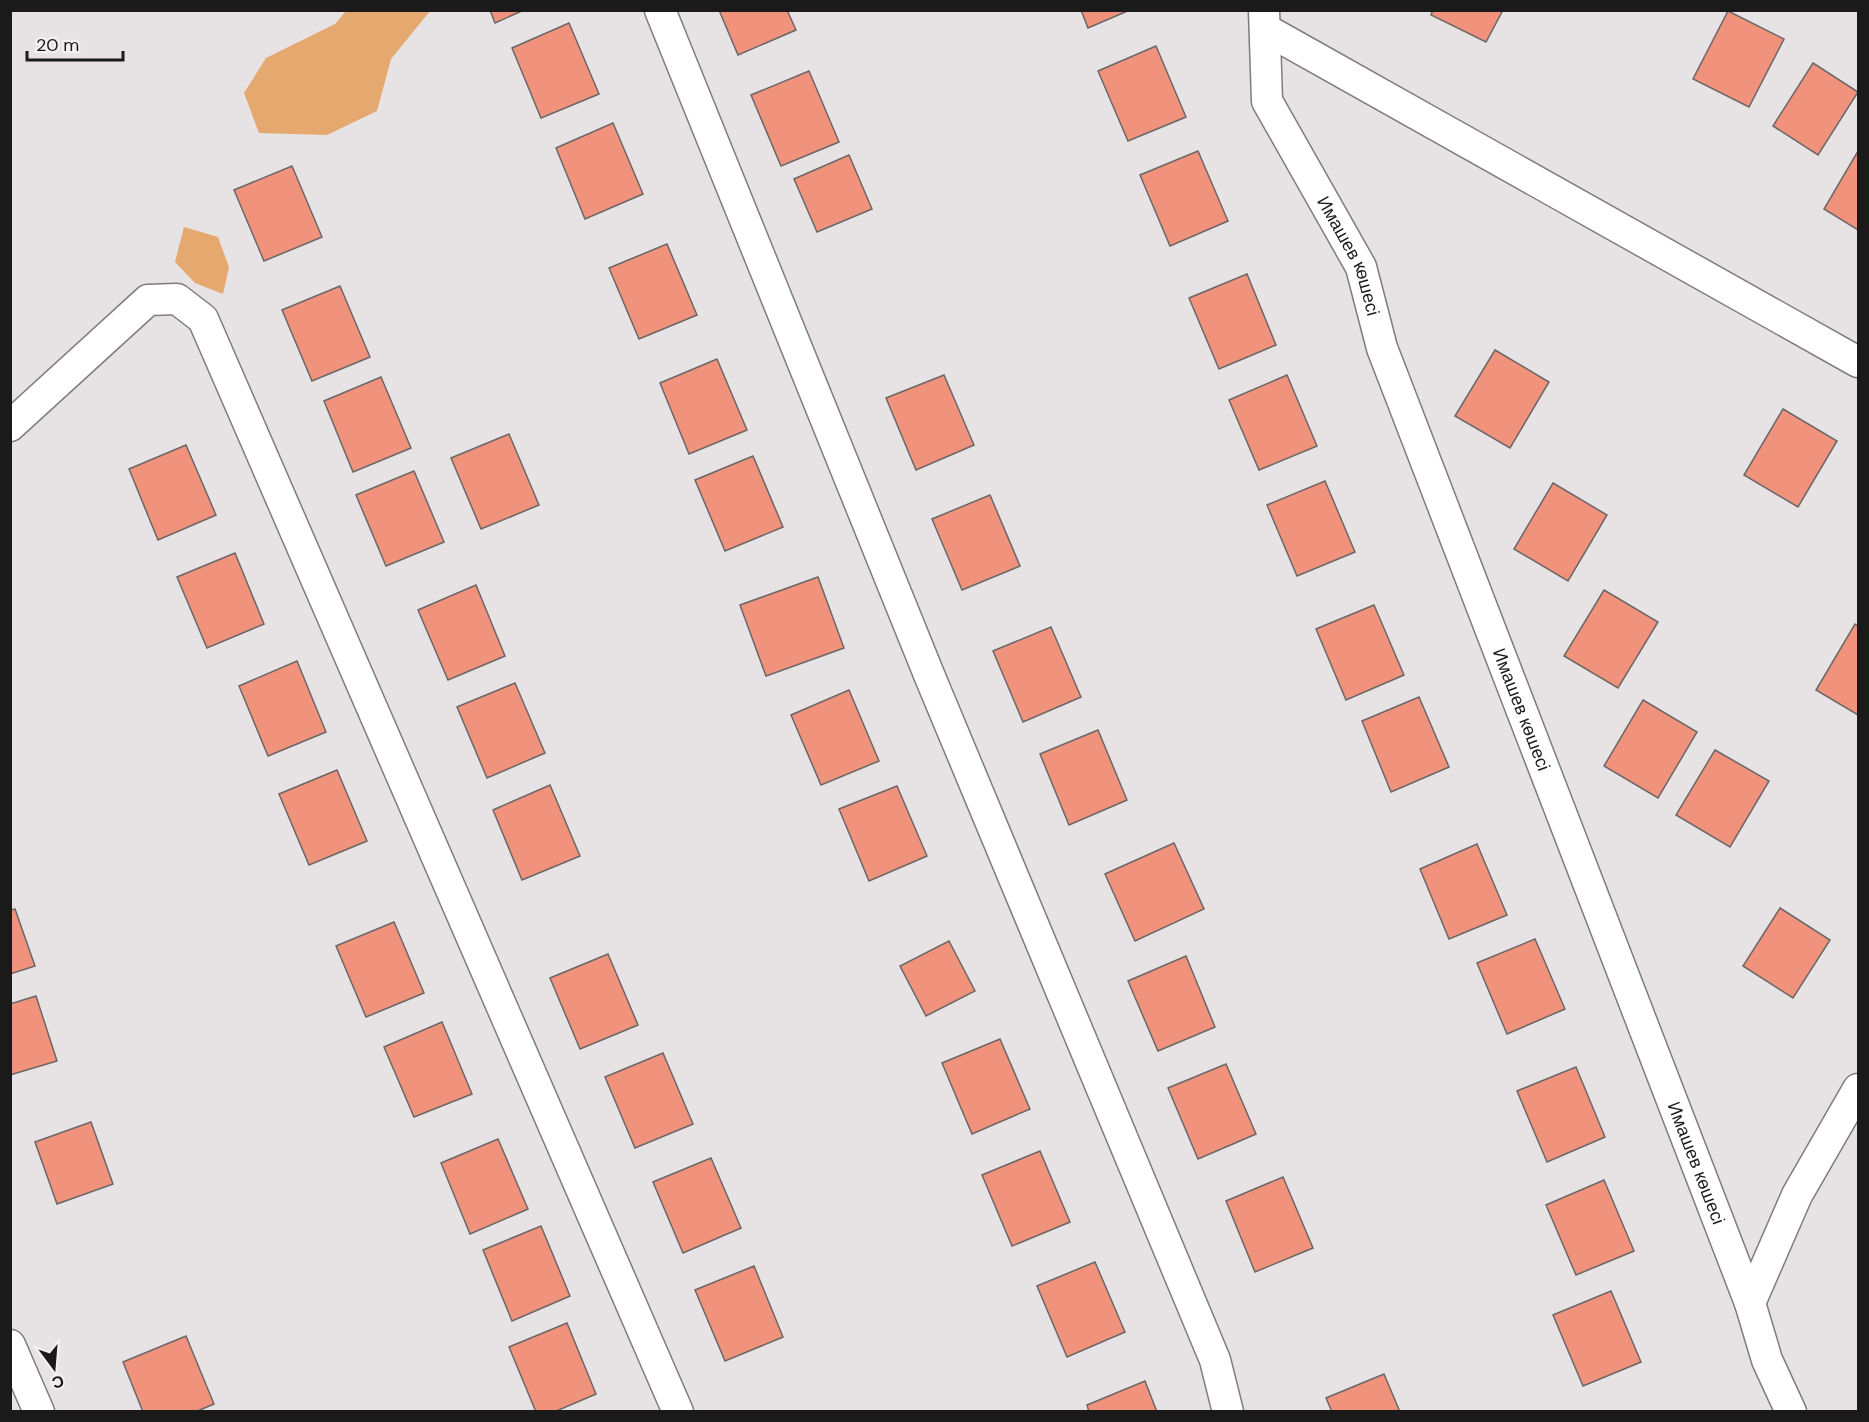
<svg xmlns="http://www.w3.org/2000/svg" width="1869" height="1422" viewBox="0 0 1869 1422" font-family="'DM Sans',sans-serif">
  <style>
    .green { fill: #e5a86e }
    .building { fill: #f0927c; stroke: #6b6766; stroke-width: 1.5 }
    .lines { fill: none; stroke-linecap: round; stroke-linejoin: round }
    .minor-casing { stroke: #807c7c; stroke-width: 33 }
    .minor { stroke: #fff; stroke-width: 30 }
    .labels { text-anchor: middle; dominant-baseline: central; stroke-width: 4.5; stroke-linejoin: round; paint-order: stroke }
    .street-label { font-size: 18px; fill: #1b1a1a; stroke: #f4eff0 }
  </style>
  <rect width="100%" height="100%" fill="#e7e2e3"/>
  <!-- green -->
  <g class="green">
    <path d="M346,11H430L391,59L377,111L327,135L259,133L244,93L266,58L335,24Z"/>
    <path d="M184,227L218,237L229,267L223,294L195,283L175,262Z"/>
  </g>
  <!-- building -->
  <g class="building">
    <path d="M490,10H524L495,23Z"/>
    <path d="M719,10H787L796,30L738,55Z"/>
    <path d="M1081,10H1130L1088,28Z"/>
    <path d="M1433,10H1503L1486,42L1431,15Z"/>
    <path d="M1728,11L1784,39L1749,107L1693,79Z"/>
    <path d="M569,23L599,94L541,118L512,48Z"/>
    <path d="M1156,46L1186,117L1128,141L1098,71Z"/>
    <path d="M1813,63L1858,92L1818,155L1773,126Z"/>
    <path d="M809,71L839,142L781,166L751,95Z"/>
    <path d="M613,123L643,194L585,219L556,148Z"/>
    <path d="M1198,151L1228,221L1170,246L1140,175Z"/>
    <path d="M1858,151V230L1824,209Z"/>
    <path d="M849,155L872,209L817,232L794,179Z"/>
    <path d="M292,166L322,237L264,261L234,190Z"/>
    <path d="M667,244L697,315L639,339L609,268Z"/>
    <path d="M1247,274L1276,345L1219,369L1189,298Z"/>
    <path d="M340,286L370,357L312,381L282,310Z"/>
    <path d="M1495,350L1549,382L1510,448L1455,416Z"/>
    <path d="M717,359L747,430L689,454L660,383Z"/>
    <path d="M944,375L974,445L916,470L886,398Z"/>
    <path d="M1287,375L1317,446L1259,470L1229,400Z"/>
    <path d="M381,377L411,448L353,472L324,401Z"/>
    <path d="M1783,409L1837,441L1798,507L1744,475Z"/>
    <path d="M509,434L539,505L481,529L451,458Z"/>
    <path d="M186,445L216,515L158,540L129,469Z"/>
    <path d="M753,456L783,527L725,551L695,480Z"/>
    <path d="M414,471L444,542L386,566L356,495Z"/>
    <path d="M1325,481L1355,552L1297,576L1267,505Z"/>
    <path d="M1553,483L1607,515L1568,581L1514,549Z"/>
    <path d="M990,495L1020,566L962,590L932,519Z"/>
    <path d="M235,553L264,624L207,648L177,577Z"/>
    <path d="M818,577L844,648L766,676L740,605Z"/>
    <path d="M476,585L505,656L448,680L418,610Z"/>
    <path d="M1604,590L1658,622L1618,688L1564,656Z"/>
    <path d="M1374,605L1404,675L1346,700L1316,629Z"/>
    <path d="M1855,624L1858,626V715L1816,690Z"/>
    <path d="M1051,627L1081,697L1023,722L993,651Z"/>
    <path d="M297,661L326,732L268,756L239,686Z"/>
    <path d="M515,683L545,753L487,778L457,707Z"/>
    <path d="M849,690L879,761L821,785L791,715Z"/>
    <path d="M1419,697L1449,767L1391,792L1362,721Z"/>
    <path d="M1643,700L1697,732L1658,798L1604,766Z"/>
    <path d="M1098,730L1127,800L1069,825L1040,754Z"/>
    <path d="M1715,750L1769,781L1730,847L1676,815Z"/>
    <path d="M337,770L367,841L309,865L279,794Z"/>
    <path d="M550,785L580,856L522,880L493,810Z"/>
    <path d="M897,786L927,856L869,881L839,809Z"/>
    <path d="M1174,843L1204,909L1135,941L1105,874Z"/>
    <path d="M1477,844L1507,915L1449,939L1420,869Z"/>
    <path d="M1780,908L1830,940L1793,998L1743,966Z"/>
    <path d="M15,909L35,966L10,974V910Z"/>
    <path d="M394,922L424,993L366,1017L336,946Z"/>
    <path d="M1535,939L1565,1009L1507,1034L1477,963Z"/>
    <path d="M949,941L975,991L926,1016L900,966Z"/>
    <path d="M608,954L638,1025L580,1049L550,978Z"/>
    <path d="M1186,956L1215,1027L1158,1051L1128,981Z"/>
    <path d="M36,996L57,1061L10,1075V1004Z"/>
    <path d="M442,1022L472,1094L414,1117L384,1047Z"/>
    <path d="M1000,1039L1030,1109L972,1134L942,1063Z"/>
    <path d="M663,1053L693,1124L635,1148L605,1077Z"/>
    <path d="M1226,1064L1256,1134L1198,1159L1168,1088Z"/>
    <path d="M1576,1067L1605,1137L1547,1162L1517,1091Z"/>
    <path d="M91,1122L113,1184L57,1204L35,1142Z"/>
    <path d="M498,1139L528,1209L470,1234L441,1163Z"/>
    <path d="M1040,1151L1070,1222L1012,1246L982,1175Z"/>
    <path d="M711,1158L741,1228L683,1253L653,1182Z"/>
    <path d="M1283,1177L1313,1248L1255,1272L1226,1201Z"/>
    <path d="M1604,1180L1634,1251L1576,1275L1546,1205Z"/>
    <path d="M541,1226L570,1296L512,1321L483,1250Z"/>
    <path d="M1095,1262L1125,1332L1067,1357L1037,1286Z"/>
    <path d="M754,1266L783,1337L725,1361L695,1290Z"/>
    <path d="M1611,1291L1641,1362L1583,1386L1553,1315Z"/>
    <path d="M567,1323L596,1394L554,1412H536L509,1347Z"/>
    <path d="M186,1336L214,1404L195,1412H143L123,1362Z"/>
    <path d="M1384,1374L1400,1412H1332L1326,1398Z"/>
    <path d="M1145,1381L1157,1412H1089L1087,1405Z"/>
  </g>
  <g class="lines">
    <!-- minor casing -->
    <g class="minor-casing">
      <g id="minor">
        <path d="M660,10L930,677L1215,1360L1228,1412"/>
        <path id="s1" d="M1264,10L1267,101L1361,267L1382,348L1750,1303L1767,1360L1791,1412"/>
        <path d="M1265,29L1858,362"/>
        <path d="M10,426L148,300L177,299L203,319L678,1412"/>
        <path d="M1750,1303L1797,1195L1858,1089"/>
        <path d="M10,1345L39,1412"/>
      </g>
    </g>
    <!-- minor -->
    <use href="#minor" class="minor"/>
  </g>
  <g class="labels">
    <!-- street labels -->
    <g class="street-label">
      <text stroke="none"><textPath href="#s1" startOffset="267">Имашев көшесі</textPath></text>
      <text stroke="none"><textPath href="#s1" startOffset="753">Имашев көшесі</textPath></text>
      <text stroke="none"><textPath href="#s1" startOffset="1239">Имашев көшесі</textPath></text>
    </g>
  </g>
  <!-- border -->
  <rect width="1869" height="1422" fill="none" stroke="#1b1a1a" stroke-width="24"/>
  <!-- north arrow -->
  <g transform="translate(54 1368) rotate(164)" stroke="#f4eff0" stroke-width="4.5" paint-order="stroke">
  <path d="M0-4.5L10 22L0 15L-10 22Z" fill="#1b1a1a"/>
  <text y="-9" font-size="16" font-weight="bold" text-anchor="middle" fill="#1b1a1a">С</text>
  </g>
  <!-- scale -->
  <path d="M27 51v9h96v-9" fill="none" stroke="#1b1a1a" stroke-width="3"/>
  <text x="36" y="51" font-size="18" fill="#1b1a1a" stroke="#f4eff0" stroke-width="4.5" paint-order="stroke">20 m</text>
</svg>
